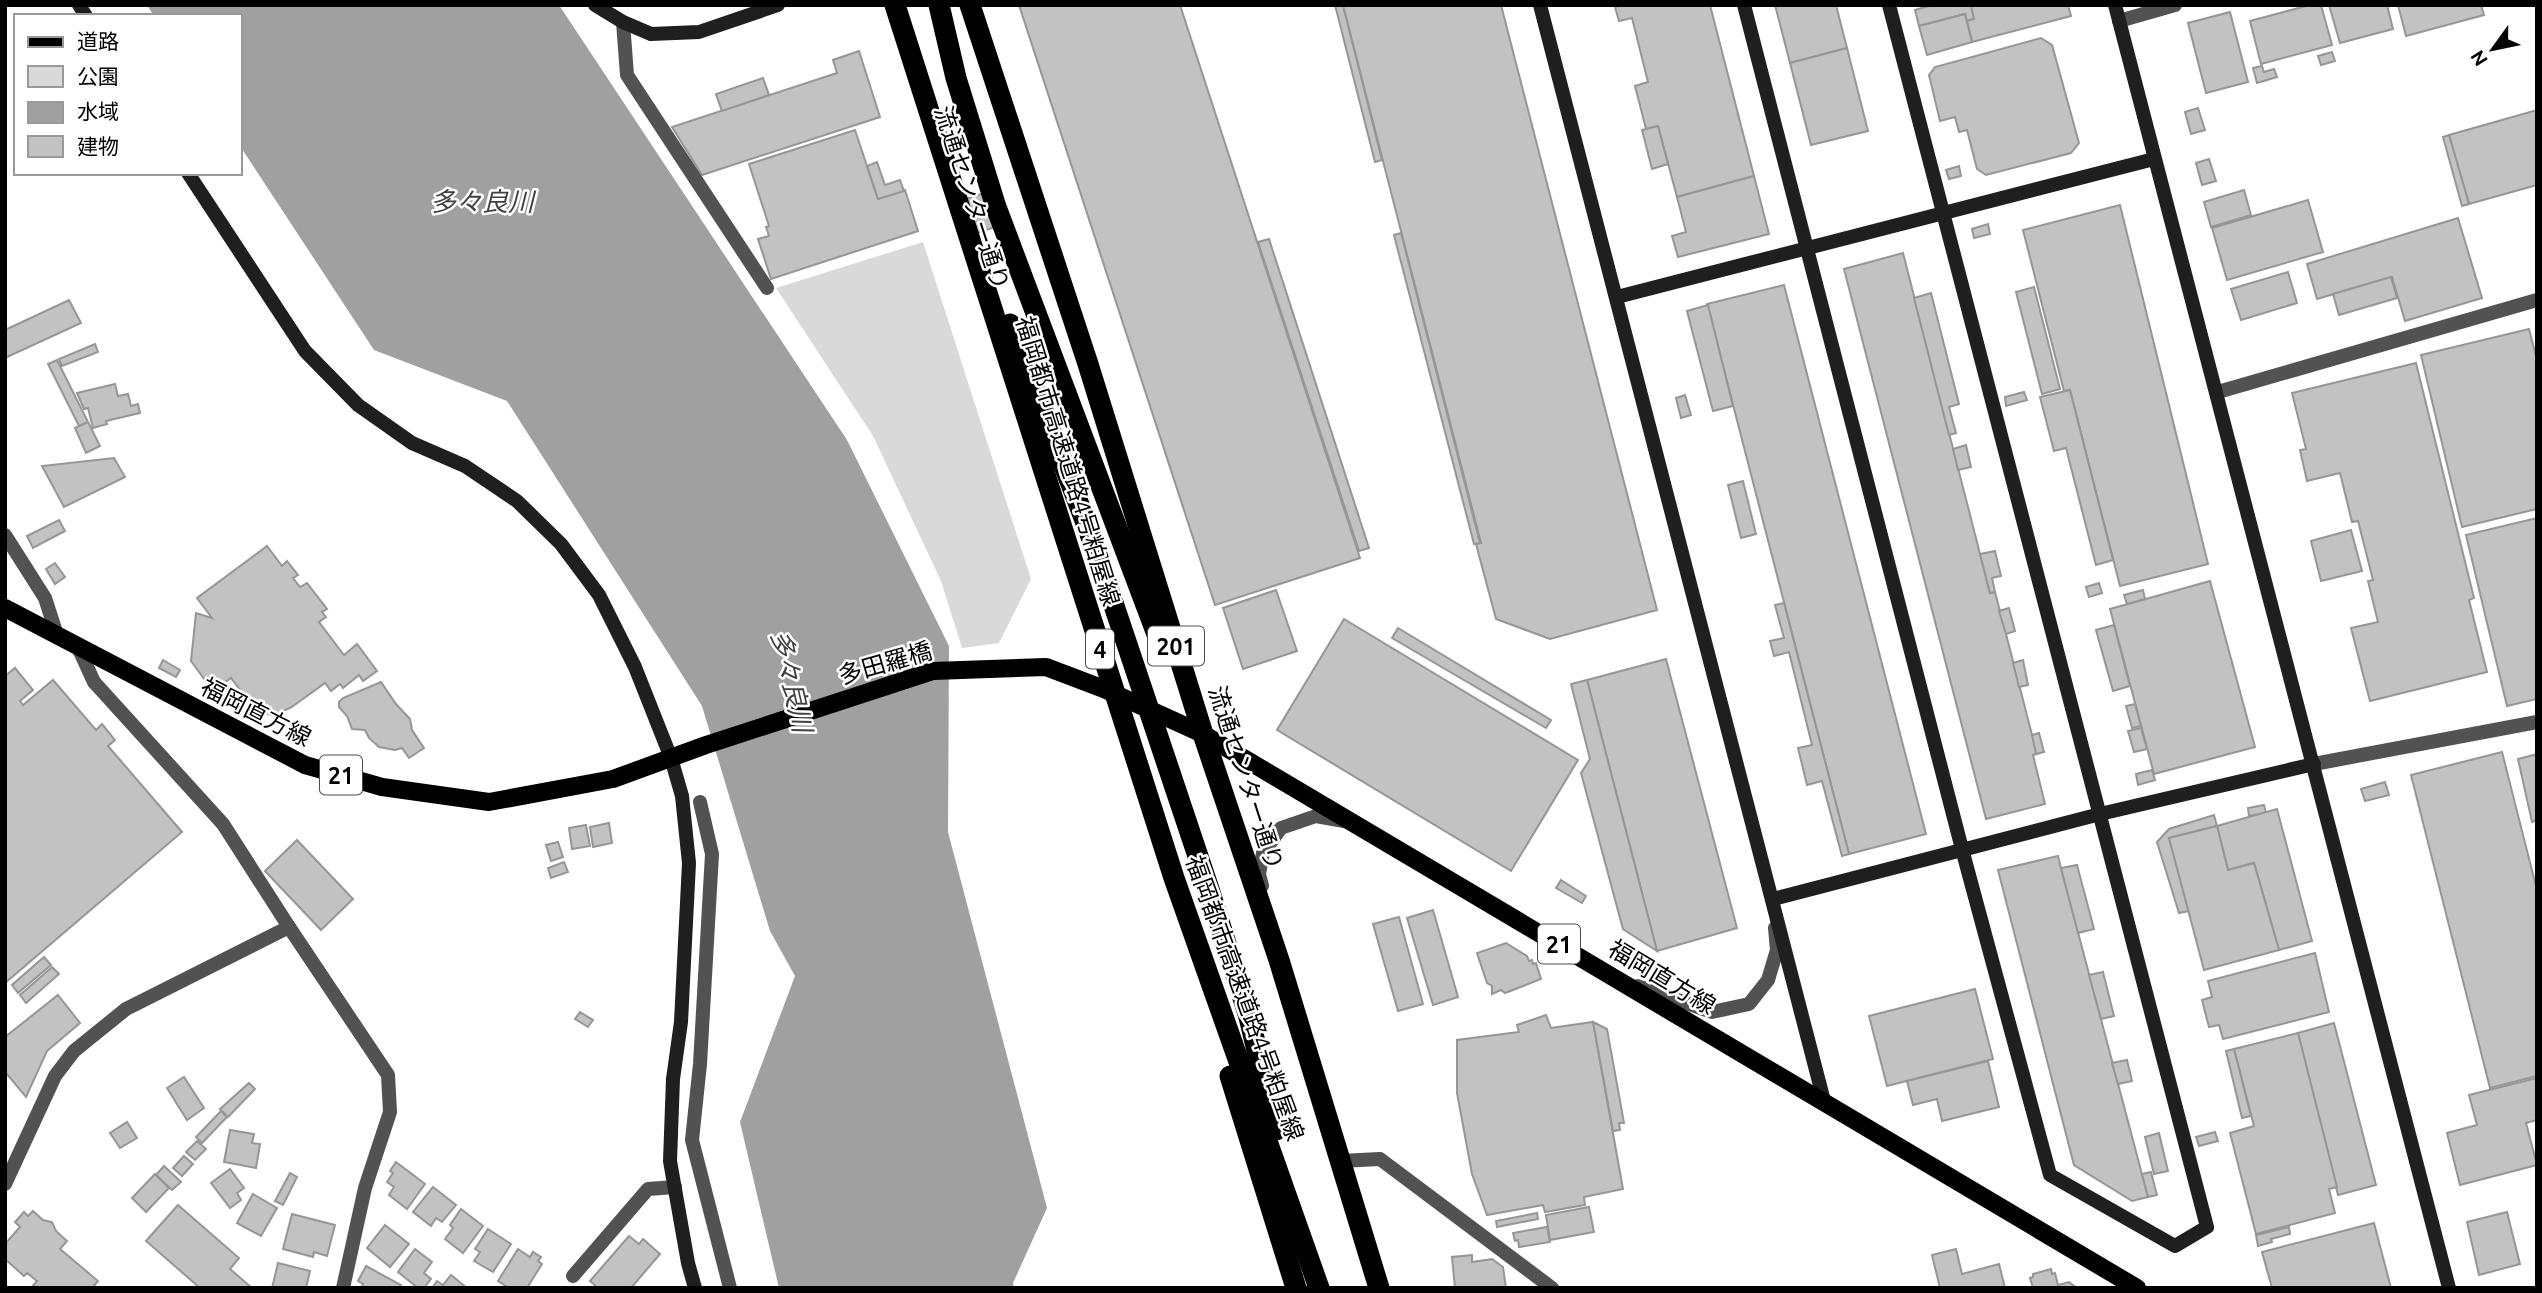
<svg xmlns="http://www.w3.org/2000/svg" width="2542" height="1293" viewBox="0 0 2542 1293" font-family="Ubuntu,'Noto Sans JP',sans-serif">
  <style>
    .green { fill: #d9d9d9 }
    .water { fill: #a0a0a0 }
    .building { fill: #c2c2c2; stroke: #969696; stroke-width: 2 }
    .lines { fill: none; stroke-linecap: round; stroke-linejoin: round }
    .street { stroke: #525252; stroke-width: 14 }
    .secondary { stroke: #1f1f1f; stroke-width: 14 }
    .primary { stroke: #000; stroke-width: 18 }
    .highway { stroke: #000; stroke-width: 21 }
    .labels { text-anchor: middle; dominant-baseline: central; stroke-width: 5; stroke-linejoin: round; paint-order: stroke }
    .shield { fill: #fff; stroke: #4c4c4c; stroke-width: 2 }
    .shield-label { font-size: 23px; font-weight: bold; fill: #000 }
    .street-label { font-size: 24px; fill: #000; stroke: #fff }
    .water-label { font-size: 26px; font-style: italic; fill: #414141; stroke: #fff }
  </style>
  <rect width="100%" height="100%" fill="#fff"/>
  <!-- green -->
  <path class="green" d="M923,242L1031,579L999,643L962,648L941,581L873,436L776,288Z"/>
  <!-- water -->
  <path class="water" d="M147,5H559L847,440L949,646L948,832L1047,1208L1013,1283L1014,1288H779L740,1122L795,976L770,931L702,706L507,401L374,350L240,146V16H154Z"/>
  <!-- building -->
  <g class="building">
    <path d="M1019,5H1180L1360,558L1215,605Z"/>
    <path d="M1335,5H1343L1382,160L1375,162Z"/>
    <path d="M1343,5H1501L1657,610L1550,639L1496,619L1476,544L1481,543Z"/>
    <path d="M1624,5H1710L1754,176L1677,197L1658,126L1646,129L1635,86L1648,82L1632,18L1619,21L1615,7Z"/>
    <path d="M1775,5H1836L1847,48L1790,63Z"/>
    <path d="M1932,5H1971L1974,19L1967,21L1965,14L1919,26L1915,10Z"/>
    <path d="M1971,5H2068L2071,16L1972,42L1967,21L1974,19Z"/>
    <path d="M2310,5H2321L2332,45L2261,64L2250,21Z"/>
    <path d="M2329,5H2387L2393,29L2340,43Z"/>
    <path d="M2398,5H2481L2484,15L2406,36Z"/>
    <path d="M2230,12L2248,82L2206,93L2188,23Z"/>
    <path d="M1965,14L1972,42L1927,55L1919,26Z"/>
    <path d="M2041,38L2052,45L2079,143L2071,153L1986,175L1977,169L1967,130L1959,132L1955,117L1940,121L1929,75L1935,67Z"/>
    <path d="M1847,48L1868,131L1811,145L1790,63Z"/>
    <path d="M859,51L880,117L702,175L672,127L837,73L833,60Z"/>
    <path d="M2332,52L2335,61L2321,65L2318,56Z"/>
    <path d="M2262,66L2264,72L2274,69L2277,77L2257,83L2253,68Z"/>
    <path d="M763,78L769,95L722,111L716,94Z"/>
    <path d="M2198,108L2205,130L2191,134L2185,112Z"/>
    <path d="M2537,110V185L2469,204L2449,135Z"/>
    <path d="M1658,126L1668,164L1652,169L1642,130Z"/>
    <path d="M855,130L878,199L905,190L918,231L771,279L758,239L769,236L766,227L769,226L749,164Z"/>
    <path d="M2449,135L2469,204L2462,206L2443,137Z"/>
    <path d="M2209,159L2216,181L2202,185L2196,163Z"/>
    <path d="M877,162L885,185L900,180L904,191L878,199L867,166Z"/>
    <path d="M1959,166L1961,176L1949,179L1946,170Z"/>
    <path d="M1754,176L1769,234L1678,257L1672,236L1686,232L1677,197Z"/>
    <path d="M999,188L1010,222L977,233L966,199Z"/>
    <path d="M2244,190L2251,215L2211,227L2204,202Z"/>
    <path d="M2308,200L2323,252L2227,280L2212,228Z"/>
    <path d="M2120,205L2208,564L2120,586L2070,390L2064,391L2023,230Z"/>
    <path d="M2458,218L2482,298L2405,321L2392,277L2317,299L2307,264Z"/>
    <path d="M1988,224L1990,234L1974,238L1972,229Z"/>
    <path d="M1401,233L1480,543L1474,544L1394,235Z"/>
    <path d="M1269,239L1369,548L1359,551L1258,242Z"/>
    <path d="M1903,253L1990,593L1995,592L2006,634L2037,754L2033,755L2045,804L1986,819L1844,269Z"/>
    <path d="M2288,272L2297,303L2241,320L2231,289Z"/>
    <path d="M2391,277L2397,298L2339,315L2333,294Z"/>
    <path d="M1784,285L1926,834L1849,854L1707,304Z"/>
    <path d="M2034,287L2060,389L2042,394L2016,292Z"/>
    <path d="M1931,293L1959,404L1949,407L1956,433L1949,435L1914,298Z"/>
    <path d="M69,300L81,323L5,358V330Z"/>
    <path d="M1708,305L1733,406L1713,411L1687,311Z"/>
    <path d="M2529,329L2537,360V509L2462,527L2421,355Z"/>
    <path d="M95,344L98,352L62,366L59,359Z"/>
    <path d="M57,360L88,422L79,426L48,364Z"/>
    <path d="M2416,363L2474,598L2469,600L2487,672L2370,701L2351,628L2378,622L2368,581L2373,580L2358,521L2352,522L2340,473L2307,481L2300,450L2306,449L2292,393Z"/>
    <path d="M115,384L118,396L128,394L131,406L138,404L140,413L106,421L107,424L93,428L88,408L84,409L77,393Z"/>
    <path d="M2070,390L2113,560L2096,565L2066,448L2054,451L2040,397Z"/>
    <path d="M2024,392L2027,400L2006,406L2005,397Z"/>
    <path d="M1685,395L1691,415L1681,418L1676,398Z"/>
    <path d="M88,422L100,446L86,453L75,428Z"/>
    <path d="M1966,445L1971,467L1958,470L1953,449Z"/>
    <path d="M114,458L125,477L64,507L42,466Z"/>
    <path d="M1743,481L1756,534L1741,538L1728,485Z"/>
    <path d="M2537,518V699L2507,706L2466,535Z"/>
    <path d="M59,520L65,531L33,548L27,536Z"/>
    <path d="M2351,530L2362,571L2321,581L2311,541Z"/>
    <path d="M267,546L282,566L287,561L298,575L293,578L300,587L307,583L327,609L322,612L326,617L319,622L344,655L357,644L377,671L363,681L359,675L343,688L340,684L331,691L325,683L292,707L273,716L254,709L231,678L213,691L191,661L196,613L212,618L197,598Z"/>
    <path d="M1995,551L2001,576L1992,578L1995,592L1990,593L1980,554Z"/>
    <path d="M55,563L65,577L55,584L46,569Z"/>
    <path d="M2210,581L2255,747L2154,774L2110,609Z"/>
    <path d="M2099,583L2102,593L2089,597L2086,587Z"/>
    <path d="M1276,590L1297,651L1243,669L1223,608Z"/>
    <path d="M2143,590L2145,599L2127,604L2124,595Z"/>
    <path d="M1784,603L1849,854L1842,856L1822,781L1807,785L1798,748L1812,745L1789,652L1774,656L1770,641L1784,638L1775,605Z"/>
    <path d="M2009,608L2015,631L2006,634L1999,611Z"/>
    <path d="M1344,619L1578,760L1511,871L1277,730Z"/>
    <path d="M2114,625L2130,686L2113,691L2096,630Z"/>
    <path d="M1398,628L1551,720L1546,728L1392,638Z"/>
    <path d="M1666,659L1737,928L1657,951L1587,680Z"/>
    <path d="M163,660L180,670L176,677L159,668Z"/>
    <path d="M2023,660L2028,685L2019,687L2013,663Z"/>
    <path d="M15,668L33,690L20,701L23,705L53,680L96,730L102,724L115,740L108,746L182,832L5,983V676Z"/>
    <path d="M1587,680L1657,951L1623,929L1581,773L1590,759L1571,684Z"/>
    <path d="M381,682L396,704L410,719L412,730L424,748L409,758L402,748L395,750L379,747L369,738L365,730L352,729L347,716L339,707V702L343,698Z"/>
    <path d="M2135,704L2141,726L2132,728L2126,706Z"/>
    <path d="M2141,728L2147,749L2134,752L2128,731Z"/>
    <path d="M2039,733L2044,752L2036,754L2032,735Z"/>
    <path d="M2502,752L2537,890V1076L2490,1088L2411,775Z"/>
    <path d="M2537,754V820L2532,822L2518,759Z"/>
    <path d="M2152,770L2155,780L2138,785L2136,774Z"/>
    <path d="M2385,782L2389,795L2365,801L2361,789Z"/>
    <path d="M2264,805L2266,813L2249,816L2248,808Z"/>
    <path d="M2277,809L2312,941L2279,950L2254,863L2228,870L2217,826Z"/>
    <path d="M2214,815L2217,826L2169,838L2189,911L2179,913L2157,842L2169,829Z"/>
    <path d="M609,823L612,843L593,847L590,827Z"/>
    <path d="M586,825L590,846L572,849L569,828Z"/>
    <path d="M2217,826L2228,870L2254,863L2279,950L2204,970L2169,838Z"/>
    <path d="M297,840L353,899L321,930L265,871Z"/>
    <path d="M558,842L563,857L551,861L546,845Z"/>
    <path d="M2058,856L2061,868L2148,1197L2132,1201L2074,1165L1998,870Z"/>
    <path d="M564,862L568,872L551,878L548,868Z"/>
    <path d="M2077,865L2094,929L2078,933L2061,868Z"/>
    <path d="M1561,880L1586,896L1582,903L1556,888Z"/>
    <path d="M1433,910L1458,997L1433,1005L1407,918Z"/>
    <path d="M1399,917L1423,1004L1398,1011L1373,924Z"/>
    <path d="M1506,943L1527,956L1529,961L1532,960L1533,964L1536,963L1541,979L1505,993L1501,990L1492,994V986L1487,983L1477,953Z"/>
    <path d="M2315,953L2329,1012L2223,1039L2219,1025L2209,1027L2202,1000L2212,997L2208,981Z"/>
    <path d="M44,957L51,965L18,993L12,985Z"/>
    <path d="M52,967L59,974L26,1003L20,995Z"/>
    <path d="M2103,972L2114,1016L2101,1019L2089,975Z"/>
    <path d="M1975,989L1993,1059L1887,1086L1869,1016Z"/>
    <path d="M58,995L80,1023L47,1051L26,1097L5,1072V1037Z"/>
    <path d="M580,1012L593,1020L588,1027L575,1019Z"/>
    <path d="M1546,1015L1551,1028L1593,1022L1623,1189L1584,1197L1585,1205L1545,1212L1543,1205L1487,1215L1472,1174L1457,1093V1040L1519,1032L1517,1025Z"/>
    <path d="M1593,1022L1607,1029L1624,1123H1619L1620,1130L1613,1131Z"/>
    <path d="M2334,1023L2376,1185L2338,1195L2298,1033Z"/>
    <path d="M2298,1033L2337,1187L2329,1189L2335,1213L2256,1234L2230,1133L2254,1126L2234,1049Z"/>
    <path d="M2234,1049L2251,1116L2242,1118L2226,1051Z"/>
    <path d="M2127,1060L2132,1081L2118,1084L2112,1063Z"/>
    <path d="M1988,1061L1999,1107L1942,1121L1937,1099L1913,1105L1907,1081Z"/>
    <path d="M184,1077L204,1108L187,1120L167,1088Z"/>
    <path d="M2537,1078V1120L2526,1123L2537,1165L2460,1185L2447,1133L2477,1125L2469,1095Z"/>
    <path d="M249,1083L255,1089L228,1117L220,1109Z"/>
    <path d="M221,1111L227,1117L202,1143L196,1137Z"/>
    <path d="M127,1122L137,1138L120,1148L110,1133Z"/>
    <path d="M230,1130L254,1134L252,1143L260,1144L256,1168L224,1162Z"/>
    <path d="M2215,1132L2218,1141L2199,1146L2196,1137Z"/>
    <path d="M2159,1133L2168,1171L2154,1174L2145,1137Z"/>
    <path d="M197,1141L206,1149L195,1160L186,1152Z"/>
    <path d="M184,1156L193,1164L182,1176L173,1168Z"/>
    <path d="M396,1162L425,1184L407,1209L389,1195L394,1187L387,1182L393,1173L390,1171Z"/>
    <path d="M164,1166L181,1182L172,1190L156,1175Z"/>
    <path d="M230,1169L244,1188L237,1193L241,1200L230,1208L211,1183Z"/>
    <path d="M2151,1172L2157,1195L2148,1197L2142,1174Z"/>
    <path d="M290,1173L297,1177L283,1205L275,1201Z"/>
    <path d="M155,1174L169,1188L146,1212L132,1198Z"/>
    <path d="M433,1187L456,1205L442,1222L436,1218L431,1226L413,1212Z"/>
    <path d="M253,1194L277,1208L261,1236L237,1223Z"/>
    <path d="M178,1205L239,1258L230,1269L252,1288H200L146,1241Z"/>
    <path d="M1589,1207L1594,1232L1550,1240L1546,1215Z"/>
    <path d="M461,1209L483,1226L463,1253L445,1239L453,1228L450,1225Z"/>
    <path d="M33,1211L43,1220L52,1222L56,1231L67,1241L60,1249L98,1281L92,1288H31L37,1281L27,1273L24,1276L5,1259V1244L20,1227L15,1222L24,1212L28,1216Z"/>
    <path d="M2507,1212L2520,1264L2479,1275L2467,1222Z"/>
    <path d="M1537,1213L1538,1219L1497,1227L1496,1221Z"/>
    <path d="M292,1214L335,1225L327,1256L314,1252L313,1257L283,1249Z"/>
    <path d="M2374,1223L2391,1288H2272L2262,1252Z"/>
    <path d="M385,1225L409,1244L390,1267L367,1248Z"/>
    <path d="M1547,1227L1550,1242L1519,1247L1518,1240L1515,1241L1513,1233Z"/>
    <path d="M2289,1227L2290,1234L2271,1239L2272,1242L2258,1246L2256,1235Z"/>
    <path d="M488,1229L511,1244L493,1272L474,1261L480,1252L475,1249Z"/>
    <path d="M629,1236L639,1244L643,1239L660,1254L631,1288H598L590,1281Z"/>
    <path d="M415,1249L432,1262L424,1273L431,1279L424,1288H418L398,1272Z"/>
    <path d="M518,1249L530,1257L533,1252L541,1257L538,1261L542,1264L527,1288H509L498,1281Z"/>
    <path d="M1956,1249L1962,1274L1999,1264L2005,1288H1940L1932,1255Z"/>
    <path d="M1472,1255V1262L1492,1259L1503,1267L1506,1288H1455L1452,1257Z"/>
    <path d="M278,1263L310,1271L306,1288H272Z"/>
    <path d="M366,1266L401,1285L399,1288H361L363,1284L358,1281Z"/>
    <path d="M2051,1269L2052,1274L2055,1273L2058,1285L2069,1282L2077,1288H2033L2030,1278L2033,1277V1274Z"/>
    <path d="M451,1275L467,1288H432L437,1281L443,1285Z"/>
  </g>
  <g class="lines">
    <!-- street -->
    <g class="street">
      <path d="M2119,21L2175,5"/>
      <path d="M623,22L627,75L767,288"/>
      <path d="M2218,392L2537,300"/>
      <path d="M5,535L45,598L57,635"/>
      <path d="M77,645L94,682L223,824L289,927"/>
      <path d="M2314,764L2537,722"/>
      <path d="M700,802L712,854L700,1064L692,1140L730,1288"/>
      <path d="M1262,886L1259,874L1263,853L1281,828L1316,816L1344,821"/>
      <path d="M1638,986L1712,1012L1749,1004L1768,980L1777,950L1775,928"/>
      <path d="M1340,1161L1380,1159L1552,1288"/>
      <path d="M5,1184L55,1076L74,1051L126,1009L289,927L388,1075L390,1112L365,1188L343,1288"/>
      <path d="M573,1276L648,1189L675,1187"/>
    </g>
    <!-- secondary -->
    <g class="secondary">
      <path d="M79,5L86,16"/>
      <path d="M595,5L623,22L651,34L699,32L778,5"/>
      <path d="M1540,5L1824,1101"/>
      <path d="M1744,5L1962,849L2050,1175L2175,1246L2207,1227L1889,5"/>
      <path d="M2115,5L2449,1288"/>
      <path d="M188,173L305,351L358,405L412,443L465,466L517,501L561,544L599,595L635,667L671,758L682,796L689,863L681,1022L673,1079L670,1161L688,1263L695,1288"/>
      <path d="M1617,297L2154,159"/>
      <path d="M1773,899L2100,814L2314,764"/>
    </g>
    <!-- primary -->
    <path class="primary" d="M5,608L305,765L382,787L489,802L613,779L706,745L933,671L1046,667L1104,689L1203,734L2137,1288"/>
    <!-- highway -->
    <g class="highway">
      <path d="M895,5L1174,878L1319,1288"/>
      <path d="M939,5L956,78L996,207L1161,645"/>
      <path d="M970,5L1088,364L1203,734L1279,960L1379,1288"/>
      <path d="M1010,324L1089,531L1208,886L1249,1017L1276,1130"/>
      <path d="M1230,1076L1296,1288"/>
    </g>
  </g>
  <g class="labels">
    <!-- shield labels -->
    <g class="shield">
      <rect x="1148" y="626.5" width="56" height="39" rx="5"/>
      <rect x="1086" y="629.5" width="28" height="39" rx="5"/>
      <rect x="320" y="755.5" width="42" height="39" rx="5"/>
      <rect x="1538" y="924.5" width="42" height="39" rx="5"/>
    </g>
    <g class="shield-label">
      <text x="1176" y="646">201</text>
      <text x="1100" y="649">4</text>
      <text x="341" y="775">21</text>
      <text x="1559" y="944">21</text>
    </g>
    <!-- street labels -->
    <g class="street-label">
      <text transform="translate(972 198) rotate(72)">流通センター通り</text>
      <text transform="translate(1068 461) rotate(73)">福岡都市高速道路4号粕屋線</text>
      <text transform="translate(885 663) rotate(-16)">多田羅橋</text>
      <text transform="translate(256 712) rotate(27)">福岡直方線</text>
      <text transform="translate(1246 778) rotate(72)">流通センター通り</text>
      <text transform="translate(1662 977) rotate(31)">福岡直方線</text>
      <text transform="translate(1245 998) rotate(70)">福岡都市高速道路4号粕屋線</text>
    </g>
    <!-- water labels -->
    <g class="water-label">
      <text x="482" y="201">多々良川</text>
      <text transform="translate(792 681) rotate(77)">多々良川</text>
    </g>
  </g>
  <!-- border -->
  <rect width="2542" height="1293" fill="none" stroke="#000000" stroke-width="14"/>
  <!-- legend -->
  <rect x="14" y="14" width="228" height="161" fill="#ffffff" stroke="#999999" stroke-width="2"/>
  <rect x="28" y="37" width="35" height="10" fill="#000000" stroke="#999999" stroke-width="2"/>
  <text x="77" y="49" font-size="21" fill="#000000">道路</text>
  <rect x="28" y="66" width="35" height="21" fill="#d9d9d9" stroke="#999999" stroke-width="2"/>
  <text x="77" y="84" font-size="21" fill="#000000">公園</text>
  <rect x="28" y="102" width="35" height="21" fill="#a0a0a0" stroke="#999999" stroke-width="2"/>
  <text x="77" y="119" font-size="21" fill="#000000">水域</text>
  <rect x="28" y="136" width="35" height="21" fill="#c2c2c2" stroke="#999999" stroke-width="2"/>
  <text x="77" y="154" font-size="21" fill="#000000">建物</text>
  <!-- north arrow -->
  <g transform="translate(2493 49) rotate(237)" stroke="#ffffff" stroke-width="5" paint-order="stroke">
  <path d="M0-5L12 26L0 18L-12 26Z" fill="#000000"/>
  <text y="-10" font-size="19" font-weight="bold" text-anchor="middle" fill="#000000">N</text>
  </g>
</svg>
